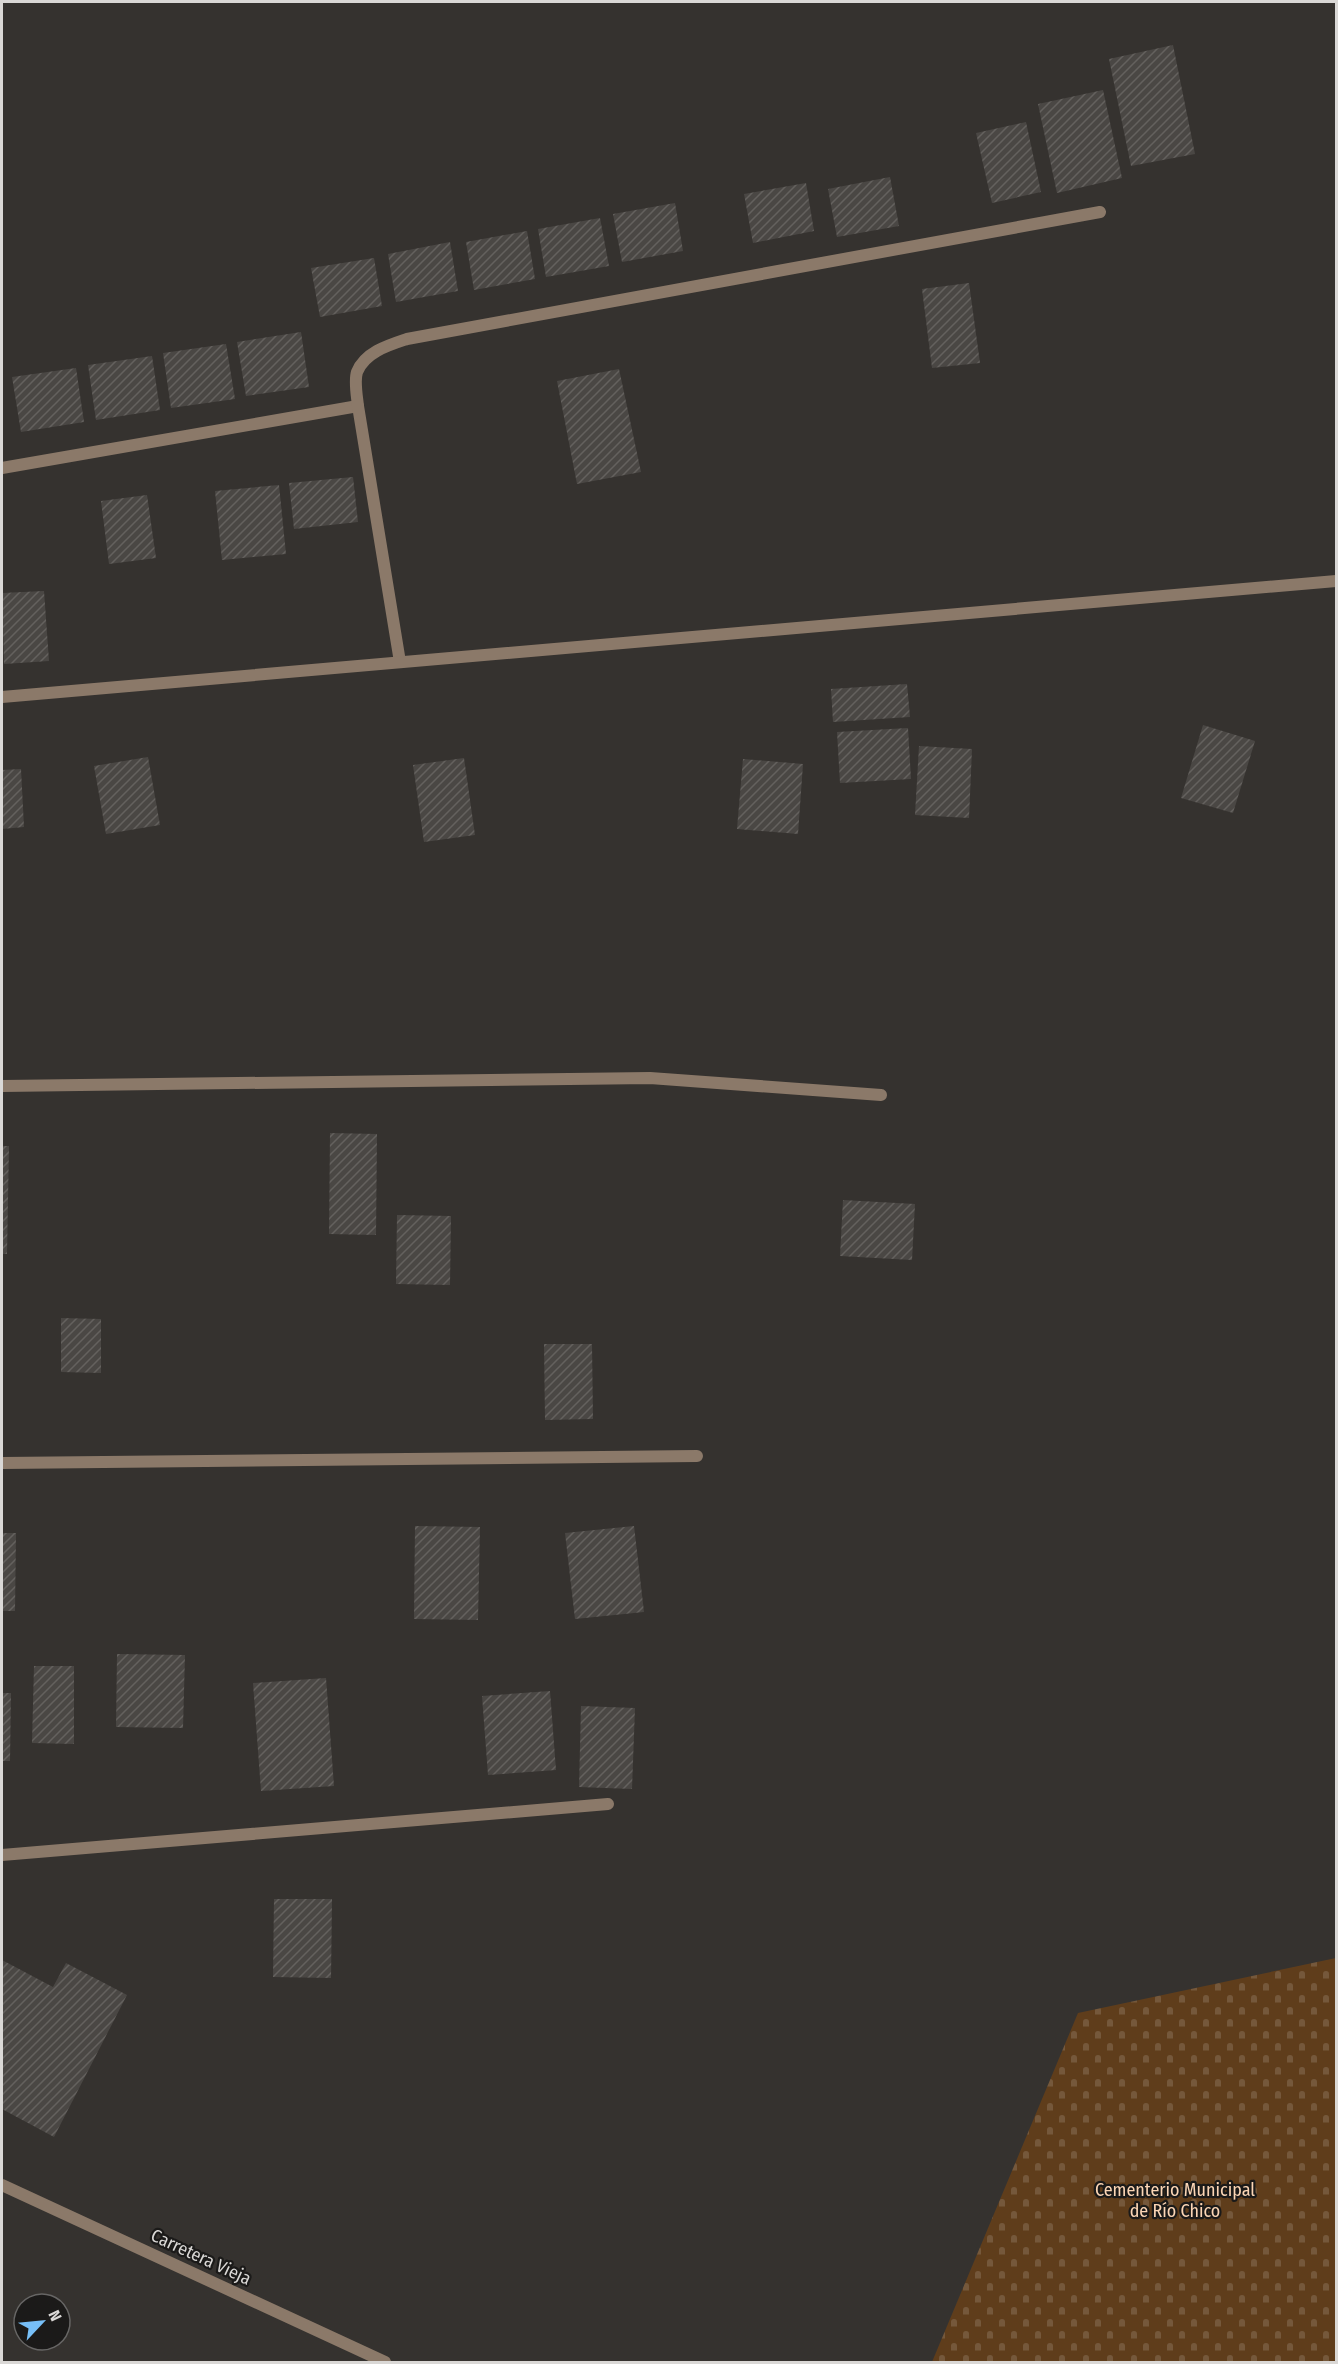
<svg xmlns="http://www.w3.org/2000/svg" width="1338" height="2364" viewBox="0 0 1338 2364" font-family="'Fira Sans Condensed',sans-serif">
  <style>
    .cemetery { fill: url(#cemetery-stones) }
    .building { fill: url(#building-hatch) }
    .lines { fill: none; stroke-linecap: round; stroke-linejoin: round }
    .minor { stroke: #8b7969; stroke-width: 12 }
    .labels { text-anchor: middle; dominant-baseline: central; stroke-width: 4.5; stroke-linejoin: round; paint-order: stroke }
    .park-label { font-size: 18px; fill: #fcd6b5; stroke: #1b1a19 }
    .street-label { font-size: 18px; fill: #dad8d6; stroke: #1b1a19 }
  </style>
  <defs>
    <pattern id="cemetery-stones" width="16" height="16" patternUnits="userSpaceOnUse" patternTransform="scale(1.5)"><rect width="16" height="16" fill="#5f3d1b"/><path d="M2 7V4a2 2 0 0 1 4 0v3zM10 15v-3a2 2 0 0 1 4 0v3z" fill="#75583b"/></pattern>
    <pattern id="building-hatch" width="6" height="6" patternUnits="userSpaceOnUse" patternTransform="scale(1.5)"><rect width="6" height="6" fill="#4a4744"/><path d="M-1 1l2-2M0 6l6-6M5 7l2-2" fill="none" stroke="#64615e"/></pattern>
  </defs>
  <rect width="100%" height="100%" fill="#35322f"/>
  <!-- cemetery -->
  <path class="cemetery" d="M1336,1958V2362H932L1078,2013Z"/>
  <!-- building -->
  <g class="building">
    <path d="M1173,45L1195,154L1131,166L1109,59Z"/>
    <path d="M1103,90L1122,178L1057,193L1038,104Z"/>
    <path d="M1026,122L1041,192L992,203L976,133Z"/>
    <path d="M890,177L899,226L837,237L828,189Z"/>
    <path d="M806,183L814,231L753,243L744,194Z"/>
    <path d="M675,203L683,251L622,262L613,214Z"/>
    <path d="M600,218L609,266L546,277L538,229Z"/>
    <path d="M527,231L535,279L474,290L466,242Z"/>
    <path d="M450,242L458,291L396,302L388,254Z"/>
    <path d="M374,258L382,306L320,317L311,268Z"/>
    <path d="M969,283L980,363L932,368L922,289Z"/>
    <path d="M301,332L309,387L246,396L237,342Z"/>
    <path d="M226,344L235,399L171,408L163,353Z"/>
    <path d="M152,356L160,410L96,420L88,365Z"/>
    <path d="M76,368L84,422L21,432L12,377Z"/>
    <path d="M619,369L641,472L577,484L557,381Z"/>
    <path d="M353,477L358,522L294,529L289,483Z"/>
    <path d="M279,485L286,554L222,560L215,491Z"/>
    <path d="M147,495L156,558L109,564L101,501Z"/>
    <path d="M44,591L49,661L4,664L2,593Z"/>
    <path d="M907,684L910,717L833,722L831,689Z"/>
    <path d="M1203,725L1255,741L1233,813L1181,798Z"/>
    <path d="M908,728L911,779L840,783L837,732Z"/>
    <path d="M919,746L972,749L969,818L915,815Z"/>
    <path d="M148,757L160,825L106,834L94,766Z"/>
    <path d="M464,758L475,835L424,842L413,765Z"/>
    <path d="M743,759L803,764L798,834L737,829Z"/>
    <path d="M21,769L24,827L2,829V770Z"/>
    <path d="M330,1133L377,1134L376,1235L329,1234Z"/>
    <path d="M2,1146H9L7,1254H2Z"/>
    <path d="M843,1200L915,1204L912,1260L840,1256Z"/>
    <path d="M397,1215L451,1216L450,1285L396,1284Z"/>
    <path d="M61,1318L101,1319V1373L61,1372Z"/>
    <path d="M544,1344H592L593,1419L545,1420Z"/>
    <path d="M415,1526L480,1527L478,1620L414,1619Z"/>
    <path d="M634,1526L644,1612L575,1619L565,1533Z"/>
    <path d="M2,1533H16L15,1611H2Z"/>
    <path d="M117,1654L185,1655L183,1728L116,1727Z"/>
    <path d="M34,1666H74V1744L32,1743Z"/>
    <path d="M326,1678L334,1786L261,1791L253,1683Z"/>
    <path d="M550,1691L556,1770L488,1775L482,1696Z"/>
    <path d="M2,1693H11L10,1761H2Z"/>
    <path d="M581,1706L635,1708L632,1789L579,1787Z"/>
    <path d="M274,1899H332L331,1978L273,1977Z"/>
    <path d="M2,1960L53,1987L66,1963L127,1995L54,2137L2,2109Z"/>
  </g>
  <g class="lines">
    <!-- minor -->
    <g class="minor">
      <path d="M2,468L358,406"/>
      <path d="M400,662L358,406C357,396 354,381 357,372C365,352 389,345 407,339L1100,212"/>
      <path d="M2,697L1336,581"/>
      <path d="M2,1086L650,1078L881,1095"/>
      <path d="M2,1463L697,1456"/>
      <path d="M2,1855L608,1804"/>
      <path d="M2,2185L385,2362"/>
    </g>
  </g>
  <g class="labels">
    <!-- park labels -->
    <g class="park-label">
      <text x="1175" y="2190">Cementerio Municipal<tspan x="1175" dy="21">de Río Chico</tspan></text>
    </g>
    <!-- street labels -->
    <g class="street-label">
      <text transform="translate(201 2257) rotate(25)">Carretera Vieja</text>
    </g>
  </g>
  <!-- border -->
  <rect width="1338" height="2364" fill="none" stroke="#dad8d6" stroke-width="6"/>
  <!-- north arrow -->
  <g transform="translate(42 2322) rotate(64)"><circle r="28" fill="#1b1a19" stroke="#676665" stroke-width="1.5"/>
  <path d="M0-4.5L10 22L0 15L-10 22Z" fill="#77bff7"/>
  <text y="-9" font-size="16" font-weight="bold" text-anchor="middle" fill="#dad8d6">N</text>
  </g>
</svg>
